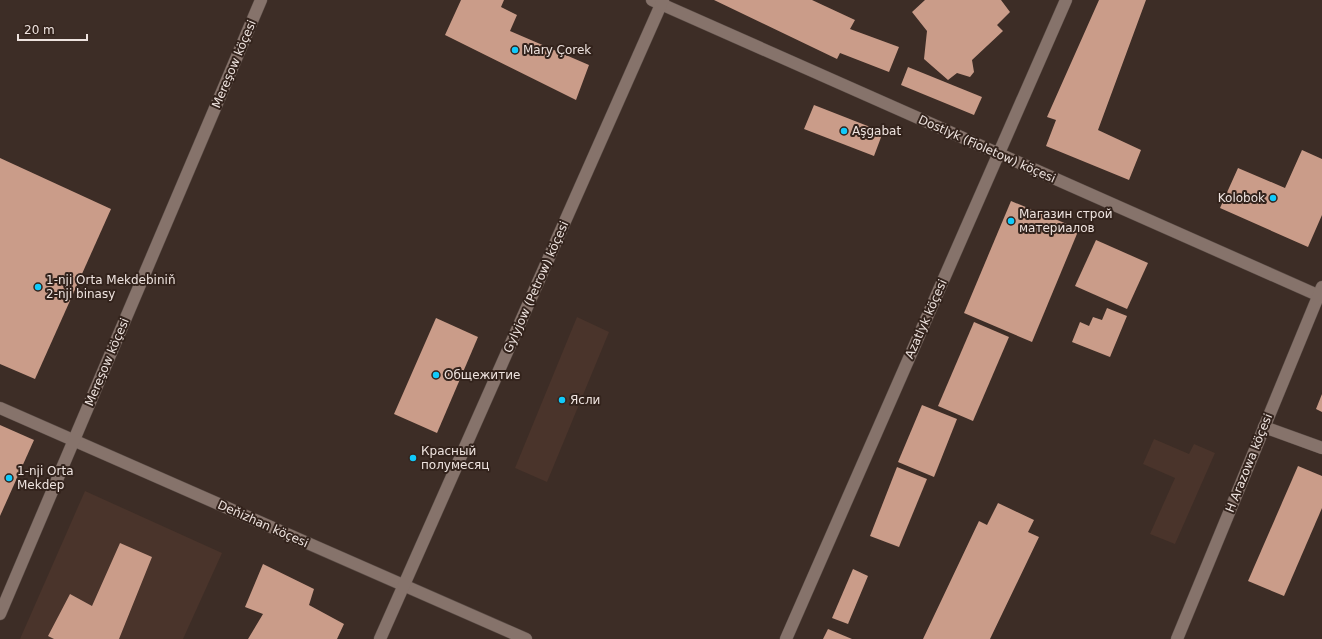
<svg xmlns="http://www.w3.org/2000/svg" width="1322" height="639" viewBox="0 0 1322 639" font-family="'DejaVu Sans',sans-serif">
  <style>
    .built { fill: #4a342b }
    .building { fill: #ca9c89 }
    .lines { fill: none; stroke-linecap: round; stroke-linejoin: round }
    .minor-casing { stroke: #594b45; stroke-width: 13 }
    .minor { stroke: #86736b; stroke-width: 12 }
    .poi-dot { fill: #11cafb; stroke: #33231c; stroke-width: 1.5 }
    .labels { text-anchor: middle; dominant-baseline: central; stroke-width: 4; stroke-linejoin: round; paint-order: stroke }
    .poi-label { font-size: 12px; fill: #eee3df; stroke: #33231c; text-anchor: start }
    .street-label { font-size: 12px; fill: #eee3df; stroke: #33231c }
  </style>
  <rect width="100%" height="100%" fill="#3d2d26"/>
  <!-- built -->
  <g class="built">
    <path d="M577,317L609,332L547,482L515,468Z"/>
    <path d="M1154,439L1189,454L1194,444L1215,453L1175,544L1150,534L1175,478L1143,464Z"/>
    <path d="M85,491L222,553L183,639H20Z"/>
  </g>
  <!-- building -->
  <g class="building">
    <path d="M461,0H504L501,7L517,15L510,31L589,65L576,100L445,35Z"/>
    <path d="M714,0H812L855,20L850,29L899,47L889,72L840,53L837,59Z"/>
    <path d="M925,0H1001L1010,12L997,25L1003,31L972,60L974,72L970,77L957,73L948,80L924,59L927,31L912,12Z"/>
    <path d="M1099,0H1146L1098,130L1141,150L1129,180L1046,146L1056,120L1047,117Z"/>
    <path d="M908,67L982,97L974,115L901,85Z"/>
    <path d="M814,105L883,132L874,156L804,129Z"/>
    <path d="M1302,150L1322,159V215L1308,247L1220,208L1238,168L1285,188Z"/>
    <path d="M0,158L111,209L35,379L0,364Z"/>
    <path d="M1011,201L1079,229L1032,342L964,313Z"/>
    <path d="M1096,240L1148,263L1127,309L1075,286Z"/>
    <path d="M1107,308L1127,316L1110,357L1072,342L1080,322L1089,326L1093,317L1102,320Z"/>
    <path d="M436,318L478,337L437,433L394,414Z"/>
    <path d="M974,322L1009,337L973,421L938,406Z"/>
    <path d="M1322,394V412L1316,409Z"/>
    <path d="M922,405L957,419L934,477L898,462Z"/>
    <path d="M0,425L34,440L0,516Z"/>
    <path d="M1298,466L1322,476V508L1284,596L1248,581Z"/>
    <path d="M897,467L927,479L899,547L870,536Z"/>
    <path d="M998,503L1034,520L1028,532L1039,537L990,639H923L979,521L987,525Z"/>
    <path d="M120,543L152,557L119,639H54L48,636L70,594L92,606Z"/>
    <path d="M263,564L314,589L309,605L344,624L337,639H248L263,614L245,607Z"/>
    <path d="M853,569L868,576L848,624L832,618Z"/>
    <path d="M828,629L852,639H823Z"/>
  </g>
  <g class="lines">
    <!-- minor casing -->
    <g class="minor-casing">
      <g id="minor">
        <path d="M652,0L1322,297"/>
        <path d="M0,408L526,639"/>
        <path d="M1264,427L1322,448"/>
        <path d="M0,614L261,0"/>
        <path d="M380,639L663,0"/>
        <path d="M786,639L1066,0"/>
        <path d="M1177,639L1322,287"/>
      </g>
    </g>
    <!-- minor -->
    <use href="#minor" class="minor"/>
  </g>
  <!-- markers -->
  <g class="poi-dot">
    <circle cx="515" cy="50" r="4"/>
    <circle cx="844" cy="131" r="4"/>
    <circle cx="1273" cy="198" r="4"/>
    <circle cx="1011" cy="221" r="4"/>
    <circle cx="38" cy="287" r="4"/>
    <circle cx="436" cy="375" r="4"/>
    <circle cx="562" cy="400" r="4"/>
    <circle cx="413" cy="458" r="4"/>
    <circle cx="9" cy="478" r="4"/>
  </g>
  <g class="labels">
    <!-- poi labels -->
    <g class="poi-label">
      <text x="523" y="50">Mary Çorek</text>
      <text x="852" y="131">Aşgabat</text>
      <text x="1265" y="198" text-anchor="end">Kolobok</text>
      <text x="1019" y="214">Магазин строй<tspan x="1019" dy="14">материалов</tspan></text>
      <text x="46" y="280">1-nji Orta Mekdebiniň<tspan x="46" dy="14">2-nji binasy</tspan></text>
      <text x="444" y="375">Общежитие</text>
      <text x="570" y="400">Ясли</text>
      <text x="421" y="451">Красный<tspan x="421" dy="14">полумесяц</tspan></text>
      <text x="17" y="471">1-nji Orta<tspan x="17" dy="14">Mekdep</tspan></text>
    </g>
    <!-- street labels -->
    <g class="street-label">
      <text transform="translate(234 64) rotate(-67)">Mereşow köçesi</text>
      <text transform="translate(987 149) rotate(24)">Dostlyk (Fioletow) köçesi</text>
      <text transform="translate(536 287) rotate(-66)">Gylyjow (Petrow) köçesi</text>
      <text transform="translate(926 319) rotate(-66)">Azatlyk köçesi</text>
      <text transform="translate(107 362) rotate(-67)">Mereşow köçesi</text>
      <text transform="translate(1249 463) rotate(-68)">H Arazowa köçesi</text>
      <text transform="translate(263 524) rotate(24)">Deňizhan köçesi</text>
    </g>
  </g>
  <!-- scale -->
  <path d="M18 34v6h69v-6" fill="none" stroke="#eee3df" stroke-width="2"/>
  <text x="24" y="34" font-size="12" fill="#eee3df" stroke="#33231c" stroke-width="3" paint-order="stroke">20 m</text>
</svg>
